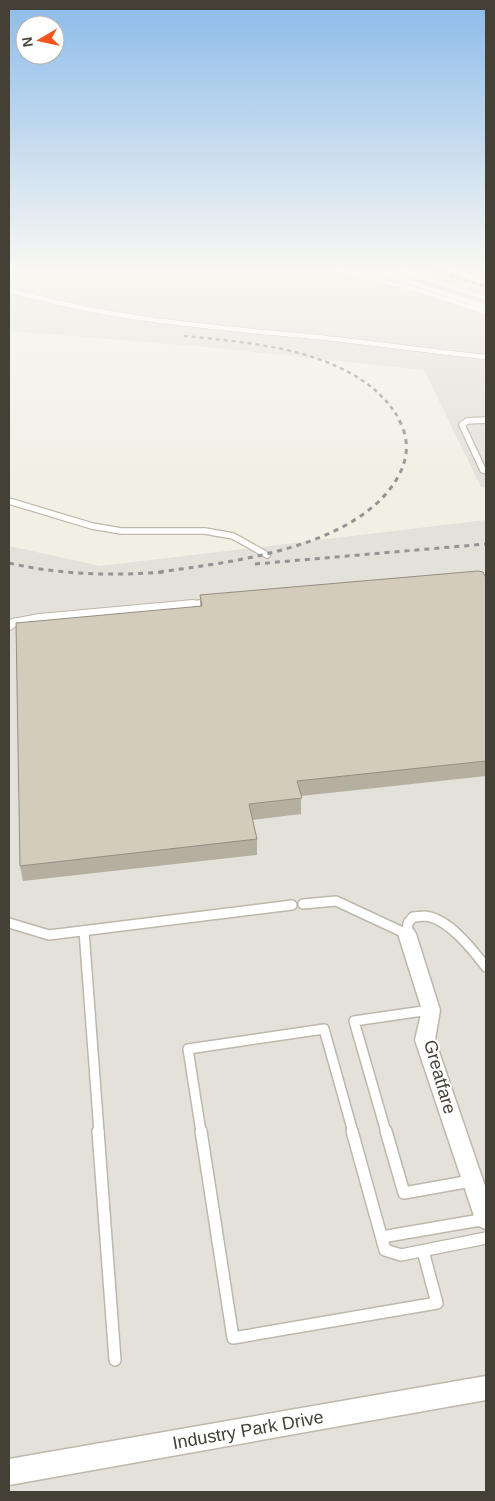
<svg xmlns="http://www.w3.org/2000/svg" width="495" height="1501" viewBox="0 0 495 1501" font-family="Helvetica,sans-serif">
  <style>
    .industrial { fill: #e4e0da }
    .lines { fill: none; stroke-linecap: round; stroke-linejoin: round }
    .lane-far4-casing { stroke: #bdb8a8; stroke-width: 5.5 }
    .lane-far3-casing { stroke: #bdb8a8; stroke-width: 8 }
    .lane-far2-casing { stroke: #bdb8a8; stroke-width: 10 }
    .lane-far1-casing { stroke: #bdb8a8; stroke-width: 12 }
    .lane-casing { stroke: #bdb8a8; stroke-width: 14 }
    .street-casing { stroke: #bdb8a8; stroke-width: 3 }
    .lane-far4 { stroke: #fff; stroke-width: 4.5 }
    .lane-far3 { stroke: #fff; stroke-width: 5.5 }
    .lane-far2 { stroke: #fff; stroke-width: 8 }
    .lane-far1 { stroke: #fff; stroke-width: 9 }
    .lane { stroke: #fff; stroke-width: 11 }
    .street { fill: #fff; fill-rule: evenodd }
    .rail-far1 { stroke: #949494; stroke-width: 2.5; stroke-dasharray: 4 4; stroke-linecap: butt }
    .rail { stroke: #949494; stroke-width: 3; stroke-dasharray: 5 5; stroke-linecap: butt }
    .wall { fill: #b5afa0 }
    .building { fill: #d3ccba; stroke: #948f82 }
    .labels { text-anchor: middle; dominant-baseline: central; stroke-width: 4; stroke-linejoin: round; paint-order: stroke }
    .near-street-label { font-size: 18px; fill: #444035; stroke: #fff }
  </style>
  <rect width="100%" height="100%" fill="#f2efe5"/>
  <!-- industrial -->
  <g class="industrial">
    <path d="M9,270H466L486,276V487H481L424,370L195,346L9,331Z"/>
    <path d="M486,520V1492H9V546L100,566Z"/>
  </g>
  <g class="lines">
    <!-- lane-far4 casing -->
    <g class="lane-far4-casing">
      <g id="lane-far4">
        <path d="M339,270L424,292L486,312"/>
        <path d="M373,270L486,307"/>
        <path d="M398,270L486,298"/>
        <path d="M449,270L486,282"/>
        <path d="M9,290C112,320 210,327 316,337C373,343 429,351 486,357"/>
      </g>
    </g>
    <!-- lane-far3 casing -->
    <g class="lane-far3-casing">
      <g id="lane-far3">
        <path d="M486,420L467,421L462,425L483,470L486,471"/>
        <path d="M9,501L92,526L121,531H205L233,536L267,555"/>
        <path d="M180,605L210,602"/>
      </g>
    </g>
    <!-- lane-far2 casing -->
    <g class="lane-far2-casing">
      <path id="lane-far2" d="M9,626L13,623L40,618L193,604"/>
    </g>
    <!-- lane-far1 casing -->
    <g class="lane-far1-casing">
      <g id="lane-far1">
        <path d="M303,904L336,901L407,934L408,923L413,917C417,917 421,916 425,916C448,918 473,950 486,967"/>
        <path d="M9,923L49,935L292,905"/>
        <path d="M84,931L99,1132"/>
        <path d="M201,1132L188,1049L324,1029L353,1132"/>
        <path d="M386,1132L354,1021L430,1010"/>
      </g>
    </g>
    <!-- lane casing -->
    <g class="lane-casing">
      <g id="lane">
        <path d="M98,1131L115,1360"/>
        <path d="M201,1131L233,1338L437,1303L423,1251"/>
        <path d="M352,1131L385,1250L401,1255L486,1238"/>
        <path d="M386,1131L404,1193L471,1181"/>
        <path d="M382,1237L486,1219"/>
      </g>
    </g>
    <!-- street casing -->
    <g class="street-casing">
      <g id="street">
        <path d="M407,927L413,929L416,934L440,1010L435,1040L486,1189V1229L478,1226L475,1219L415,1040L422,1010L398,934L401,929Z"/>
        <path d="M486,1376V1400L9,1485V1459Z"/>
      </g>
    </g>
    <!-- lane-far4 -->
    <use href="#lane-far4" class="lane-far4"/>
    <!-- lane-far3 -->
    <use href="#lane-far3" class="lane-far3"/>
    <!-- lane-far2 -->
    <use href="#lane-far2" class="lane-far2"/>
    <!-- lane-far1 -->
    <use href="#lane-far1" class="lane-far1"/>
    <!-- lane -->
    <use href="#lane" class="lane"/>
    <!-- street -->
    <use href="#street" class="street"/>
    <!-- rail-far1 -->
    <g class="rail-far1">
      <path d="M434,270L486,287"/>
      <path d="M184,336C255,343 359,350 399,419"/>
    </g>
    <!-- rail -->
    <g class="rail">
      <path d="M9,563C61,575 112,576 165,572"/>
      <path d="M255,564L486,544"/>
      <path d="M159,572C232,562 360,548 399,475C409,456 409,437 398,418"/>
    </g>
  </g>
  <!-- wall -->
  <path class="wall" d="M486,578V776L301,796V814L252,820L257,839V855L23,881L20,866L200,606V595Z"/>
  <!-- building -->
  <path class="building" d="M478,571L483,572L486,578V761L297,781L302,798L249,804L257,839L20,866L16,623L202,606L200,595Z"/>
  <!-- sky -->
  <linearGradient id="sky" x2="0" y2="1"><stop stop-color="#8cbbea"/><stop offset="0.56" stop-color="#f9f8f3"/><stop offset="1" stop-color="#f9f8f3" stop-opacity="0"/></linearGradient>
  <rect width="495" height="480" fill="url(#sky)"/>
  <g class="labels">
    <!-- near-street labels -->
    <g class="near-street-label">
      <text transform="translate(440 1077) rotate(74)">Greatfare</text>
      <text transform="translate(248 1430) rotate(-10)">Industry Park Drive</text>
    </g>
  </g>
  <!-- border -->
  <rect width="495" height="1501" fill="none" stroke="#444035" stroke-width="20"/>
  <!-- north arrow -->
  <g transform="translate(40 40) rotate(261)"><circle r="24" fill="#ffffff" stroke="#b4b3ae"/>
  <path d="M0-4L9 19L0 12L-9 19Z" fill="#f2561b"/>
  <text y="-8" font-size="14" font-weight="bold" text-anchor="middle" fill="#444035">N</text>
  </g>
</svg>
